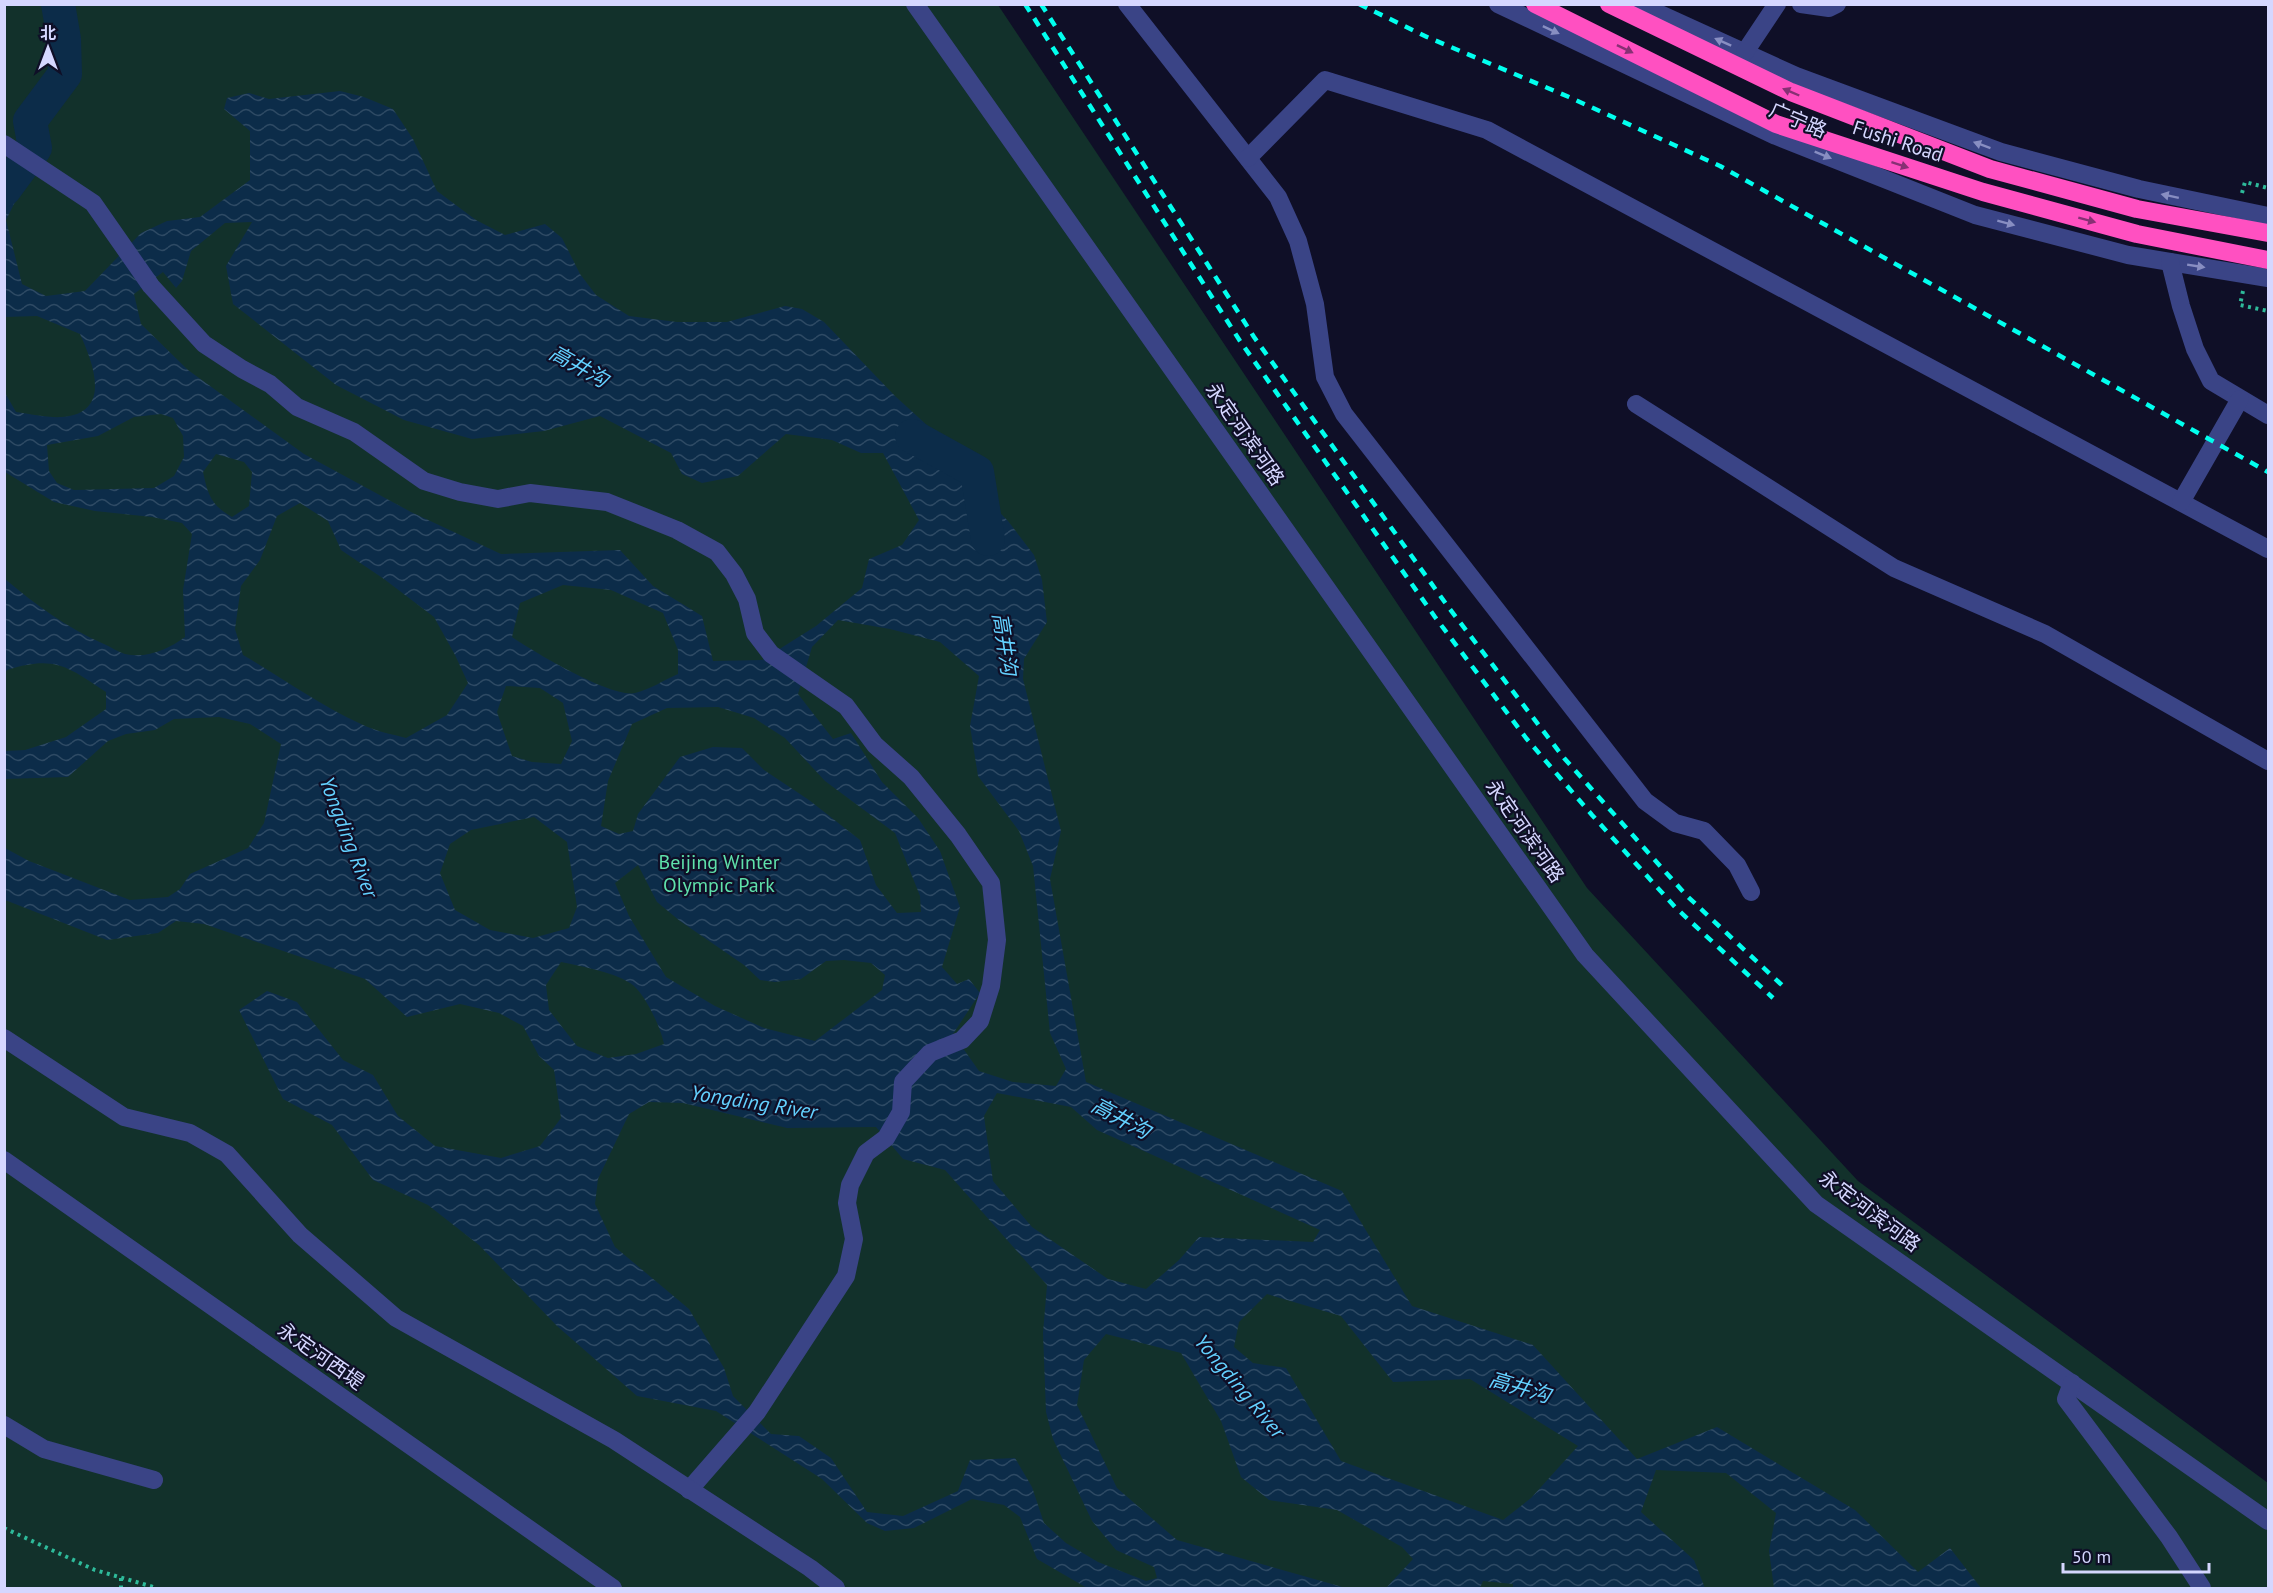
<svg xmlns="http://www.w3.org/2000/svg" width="2273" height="1593" viewBox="0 0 2273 1593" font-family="'PT Sans','Noto Sans SC',sans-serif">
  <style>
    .park { fill: #12312b }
    .water { fill: url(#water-waves); fill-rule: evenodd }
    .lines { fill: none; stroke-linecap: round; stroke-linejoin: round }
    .river { stroke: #0c2c49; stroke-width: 34 }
    .path { stroke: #2eba9a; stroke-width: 4; stroke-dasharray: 3 4.5; stroke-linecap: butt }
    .minor { stroke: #3a4486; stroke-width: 18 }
    .highway { stroke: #ff50c1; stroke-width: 18 }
    .rail { stroke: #01ffee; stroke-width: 4.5; stroke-dasharray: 9 8; stroke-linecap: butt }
    .oneway { fill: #888ec2 }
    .oneway2 { fill: #873074 }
    .labels { text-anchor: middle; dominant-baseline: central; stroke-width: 4.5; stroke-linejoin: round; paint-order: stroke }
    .street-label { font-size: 20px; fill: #d5d7ff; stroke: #0f0f27 }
    .park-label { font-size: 20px; fill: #5fe1ab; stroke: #0f0f27 }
    .water-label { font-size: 21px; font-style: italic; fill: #63d1ff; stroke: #0f0f27 }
  </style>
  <defs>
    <pattern id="water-waves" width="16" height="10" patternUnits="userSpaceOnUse" patternTransform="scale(1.5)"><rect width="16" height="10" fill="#0c2c49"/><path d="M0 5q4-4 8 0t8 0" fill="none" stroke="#2e4a64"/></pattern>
  </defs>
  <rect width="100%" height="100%" fill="#0f0f27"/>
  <!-- park -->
  <path class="park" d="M5,4L998,5L1587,888L1858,1181L2268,1483V1588H5Z"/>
  <!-- water -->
  <path class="water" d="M340,91L364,97L393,109L413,139L437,191L476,220L505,235L545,224L562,238L580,274L596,295L629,316L677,322H727L785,306L802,309L824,322L895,396L929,427L970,482L1008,521L1034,555L1042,580L1047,622L1024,659L1023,679L1061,831L1050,879L1086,1082L1342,1191L1412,1306L1533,1345L1637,1459L1717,1427L1855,1510L1918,1572L1950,1548L1981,1588H1774L1769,1551L1776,1513L1726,1473L1656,1470L1641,1512L1694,1560L1705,1588H1513V1584L1483,1581L1480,1588H1386L1413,1559L1402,1547L1337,1510L1269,1500L1241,1477L1221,1421L1181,1353L1106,1334L1084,1360L1077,1405L1117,1488L1177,1540L1346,1588H1087L1037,1559L1020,1517L1004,1505L972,1499L914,1528L885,1531L867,1523L822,1479L716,1411L637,1396L557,1326L479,1245L428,1205L373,1180L332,1125L283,1099L239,1010L267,991L297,1002L343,1060L373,1075L398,1116L435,1146L501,1158L540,1146L561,1118L554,1070L539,1056L523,1026L499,1013L460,1004L407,1017L365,979L204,924L176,921L158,933L107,940L5,900V848L29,861L130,900L168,897L180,889L190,874L248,848L264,823L281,744L250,724L219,717L174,719L155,730L126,734L108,741L68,777L5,779V751L25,750L66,737L106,709V692C67,666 54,655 7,670L5,673V579C36,605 67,628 104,644C111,647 118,652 125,654C147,659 169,649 185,637L183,590L192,534L182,523L152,517L95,511L54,502L5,472L4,391L16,412C31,414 48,418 62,417C113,413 93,363 80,334L37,316L5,317V170L10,171L24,184L6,220L22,284L46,296L85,291L141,233L167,221L200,217L250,180V131L224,109L227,98L249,93L269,99ZM252,222L226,266L233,304L336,385L404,420L472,439L544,431L600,416L671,453L682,474L702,483L738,476L786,434L832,440L861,453H883L919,520L902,545L869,559L862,588L816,626L762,660L713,661L702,616L653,586L620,550L501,554L411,512L304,454L188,370L141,324L134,294L163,272L176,288L182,281L191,251L225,223ZM161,414L173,418L183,436L184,457L174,476L154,488L74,490L57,483L49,471L47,445L98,436L134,417ZM216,454L244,462L252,472L249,506L232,517C211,505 208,495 203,472ZM300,503L328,521L341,550L384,579L434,617L455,655L468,683L447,715L406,738C391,734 375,731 361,724C319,705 283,678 243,655L235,629L241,586L260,560L277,516ZM563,585L611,590L663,613L678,650V674C664,680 649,690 635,693C611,698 534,652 512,637L520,603ZM838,620L890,629L940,642L979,676L970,726L978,776L1019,831L1033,866L1050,1033L1066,1069L1056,1086L1013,1082L979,1071L953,1034L980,993L969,979L957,984L942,967L960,907L940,851L918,818L882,782L851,733L833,739L798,694L812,647ZM506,686L540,688L563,703L572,741L561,764L532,762L512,756L497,712ZM718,707L754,718L785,738L825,781L895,833L920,896L921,912L897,913L876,885L860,840L809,800L764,770L742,748L713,747L680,757L638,814L633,831L619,834L601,826L608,781L632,724L667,708ZM534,817L567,842L577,907L569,928L533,938L490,930L455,910L440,873L450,844L471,830ZM638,865L657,902L680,921L744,965L760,980L775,982L801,979L826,961L844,960L871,963L885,975L882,990L815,1041L764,1028L715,1006L666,977L629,916L615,883ZM561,962C584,967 610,971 630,983C644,991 661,1028 664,1044L636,1054L608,1058L577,1046L549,1010L546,985ZM997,1093L1071,1107L1097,1130L1320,1230L1313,1242L1199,1237L1179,1260L1146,1289L1108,1279L1032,1227L993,1181L984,1116ZM649,1102L683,1103L787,1128L876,1127L903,1159L945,1170L1047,1285L1043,1333L1046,1412L1053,1439L1092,1521L1116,1550L1154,1567L1157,1578L1146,1581L1098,1562L1066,1543L1044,1523L1032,1487L1015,1458L970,1460L958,1491L903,1516L867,1512L831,1458L799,1436L771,1434L733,1396L724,1368L689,1309L615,1247L595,1204L598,1179L629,1114ZM1267,1294L1341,1316L1393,1382L1470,1379L1578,1446L1531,1498L1503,1520L1341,1461L1286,1368L1253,1363L1234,1347L1239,1322Z"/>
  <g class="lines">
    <!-- river -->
    <g class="river">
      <path d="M4,190L35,148L30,121L65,74L64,39L58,4"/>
      <path d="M912,436L977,472L988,539"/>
    </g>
    <!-- path -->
    <g class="path">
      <path d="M2242,193L2245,182L2268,188"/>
      <path d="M2243,291L2240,305L2268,311"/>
      <path d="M4,1528L95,1570L157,1588"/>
      <path d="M121,1578V1588"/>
    </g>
    <!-- minor -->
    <g class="minor">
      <path d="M915,4L1585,955L1816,1204L2268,1521"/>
      <path d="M1127,4L1278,197L1298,241L1315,304L1325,377L1344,414L1645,801L1675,823L1704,831L1737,865L1751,892"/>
      <path d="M1498,4L1776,136L1975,215L2128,255L2268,278"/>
      <path d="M1638,4L1796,76L2001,152L2139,189L2268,216"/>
      <path d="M1801,4L1829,8L1837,4"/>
      <path d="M1745,52L1777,4"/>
      <path d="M4,144L93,203L151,286L204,344L242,369L270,384L297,407L354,432L424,481L460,492L498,499L530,493L607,502L677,530L717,552L734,574L747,599L755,633L771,654L846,706L875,745L911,777L958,835L991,883L997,940L991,986L980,1021L962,1040L930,1053L903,1082L901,1112L886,1138L866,1153L850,1185L847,1203L854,1239L846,1276L757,1412L689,1490"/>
      <path d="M1248,158L1325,80L1487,130L2268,549"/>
      <path d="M2170,262L2181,306L2195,349L2211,381L2268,415"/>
      <path d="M1636,404L1894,568L2045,634L2268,761"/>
      <path d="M2181,502L2240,399"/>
      <path d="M4,1038L124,1117L190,1133L227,1154L300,1235L396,1318L614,1440L810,1568L836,1588"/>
      <path d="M4,1160L613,1588"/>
      <path d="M2072,1383L2066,1399L2169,1537L2202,1588"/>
      <path d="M4,1425L44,1449L154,1480"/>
    </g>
    <!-- highway -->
    <g class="highway">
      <path d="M1535,4L1776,124L1983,192L2137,234L2268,260"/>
      <path d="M1609,4L1791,92L1990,169L2137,209L2268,233"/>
    </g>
    <!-- rail -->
    <g class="rail">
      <path d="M1025,4L1240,341L1435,617L1526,738L1592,815L1675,907L1773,998"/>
      <path d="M1041,4L1254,337L1449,608L1564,758L1686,895L1785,988"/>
      <path d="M1359,4L1427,37L1569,97L1720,166L2268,472"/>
    </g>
  </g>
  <!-- one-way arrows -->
  <defs><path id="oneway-solid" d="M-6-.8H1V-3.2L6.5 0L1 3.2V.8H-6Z" transform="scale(1.5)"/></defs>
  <g class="oneway">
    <use href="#oneway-solid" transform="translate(1551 30) rotate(25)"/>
    <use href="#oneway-solid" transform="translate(1723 42) rotate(-156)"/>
    <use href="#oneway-solid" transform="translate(1982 145) rotate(-160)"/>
    <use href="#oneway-solid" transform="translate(1823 155) rotate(22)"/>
    <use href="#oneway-solid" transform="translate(2170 196) rotate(-168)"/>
    <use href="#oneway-solid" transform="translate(2006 223) rotate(15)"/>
    <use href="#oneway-solid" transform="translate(2196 266) rotate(9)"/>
  </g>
  <g class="oneway2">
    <use href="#oneway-solid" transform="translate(1625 49) rotate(26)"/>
    <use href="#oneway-solid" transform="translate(1791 92) rotate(-157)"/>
    <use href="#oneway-solid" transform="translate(1900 165) rotate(18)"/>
    <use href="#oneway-solid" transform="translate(2087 220) rotate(15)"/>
  </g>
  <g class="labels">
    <!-- street labels -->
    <g class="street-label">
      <text transform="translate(1798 120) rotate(23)">广宁路</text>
      <text transform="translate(1898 141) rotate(18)">Fushi Road</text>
      <text transform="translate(1245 434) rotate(55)">永定河滨河路</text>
      <text transform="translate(1525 831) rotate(55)">永定河滨河路</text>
      <text transform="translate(1870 1211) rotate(37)">永定河滨河路</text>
      <text transform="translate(321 1356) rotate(35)">永定河西堤</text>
    </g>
    <!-- park labels -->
    <g class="park-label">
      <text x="719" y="862">Beijing Winter<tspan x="719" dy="23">Olympic Park</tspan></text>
    </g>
    <!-- water labels -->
    <g class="water-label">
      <text transform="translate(579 366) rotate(29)">高井沟</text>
      <text transform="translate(1005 644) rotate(81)">高井沟</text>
      <text transform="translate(349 837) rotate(69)">Yongding River</text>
      <text transform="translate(754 1102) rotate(9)">Yongding River</text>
      <text transform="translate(1121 1118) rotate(28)">高井沟</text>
      <text transform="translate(1240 1386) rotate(50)">Yongding River</text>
      <text transform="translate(1520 1387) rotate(16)">高井沟</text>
    </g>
  </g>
  <!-- border -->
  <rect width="2273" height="1593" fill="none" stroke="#d5d7ff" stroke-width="12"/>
  <!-- north arrow -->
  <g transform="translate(48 48)" stroke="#0f0f27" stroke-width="4.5" paint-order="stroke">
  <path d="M0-4.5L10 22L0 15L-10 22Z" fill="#d5d7ff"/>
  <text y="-9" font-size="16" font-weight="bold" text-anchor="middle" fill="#d5d7ff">北</text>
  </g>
  <!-- scale -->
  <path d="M2063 1563v9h146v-9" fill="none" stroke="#d5d7ff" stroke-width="3"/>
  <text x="2072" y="1563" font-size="18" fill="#d5d7ff" stroke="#0f0f27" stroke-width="4.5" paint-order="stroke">50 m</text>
</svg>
